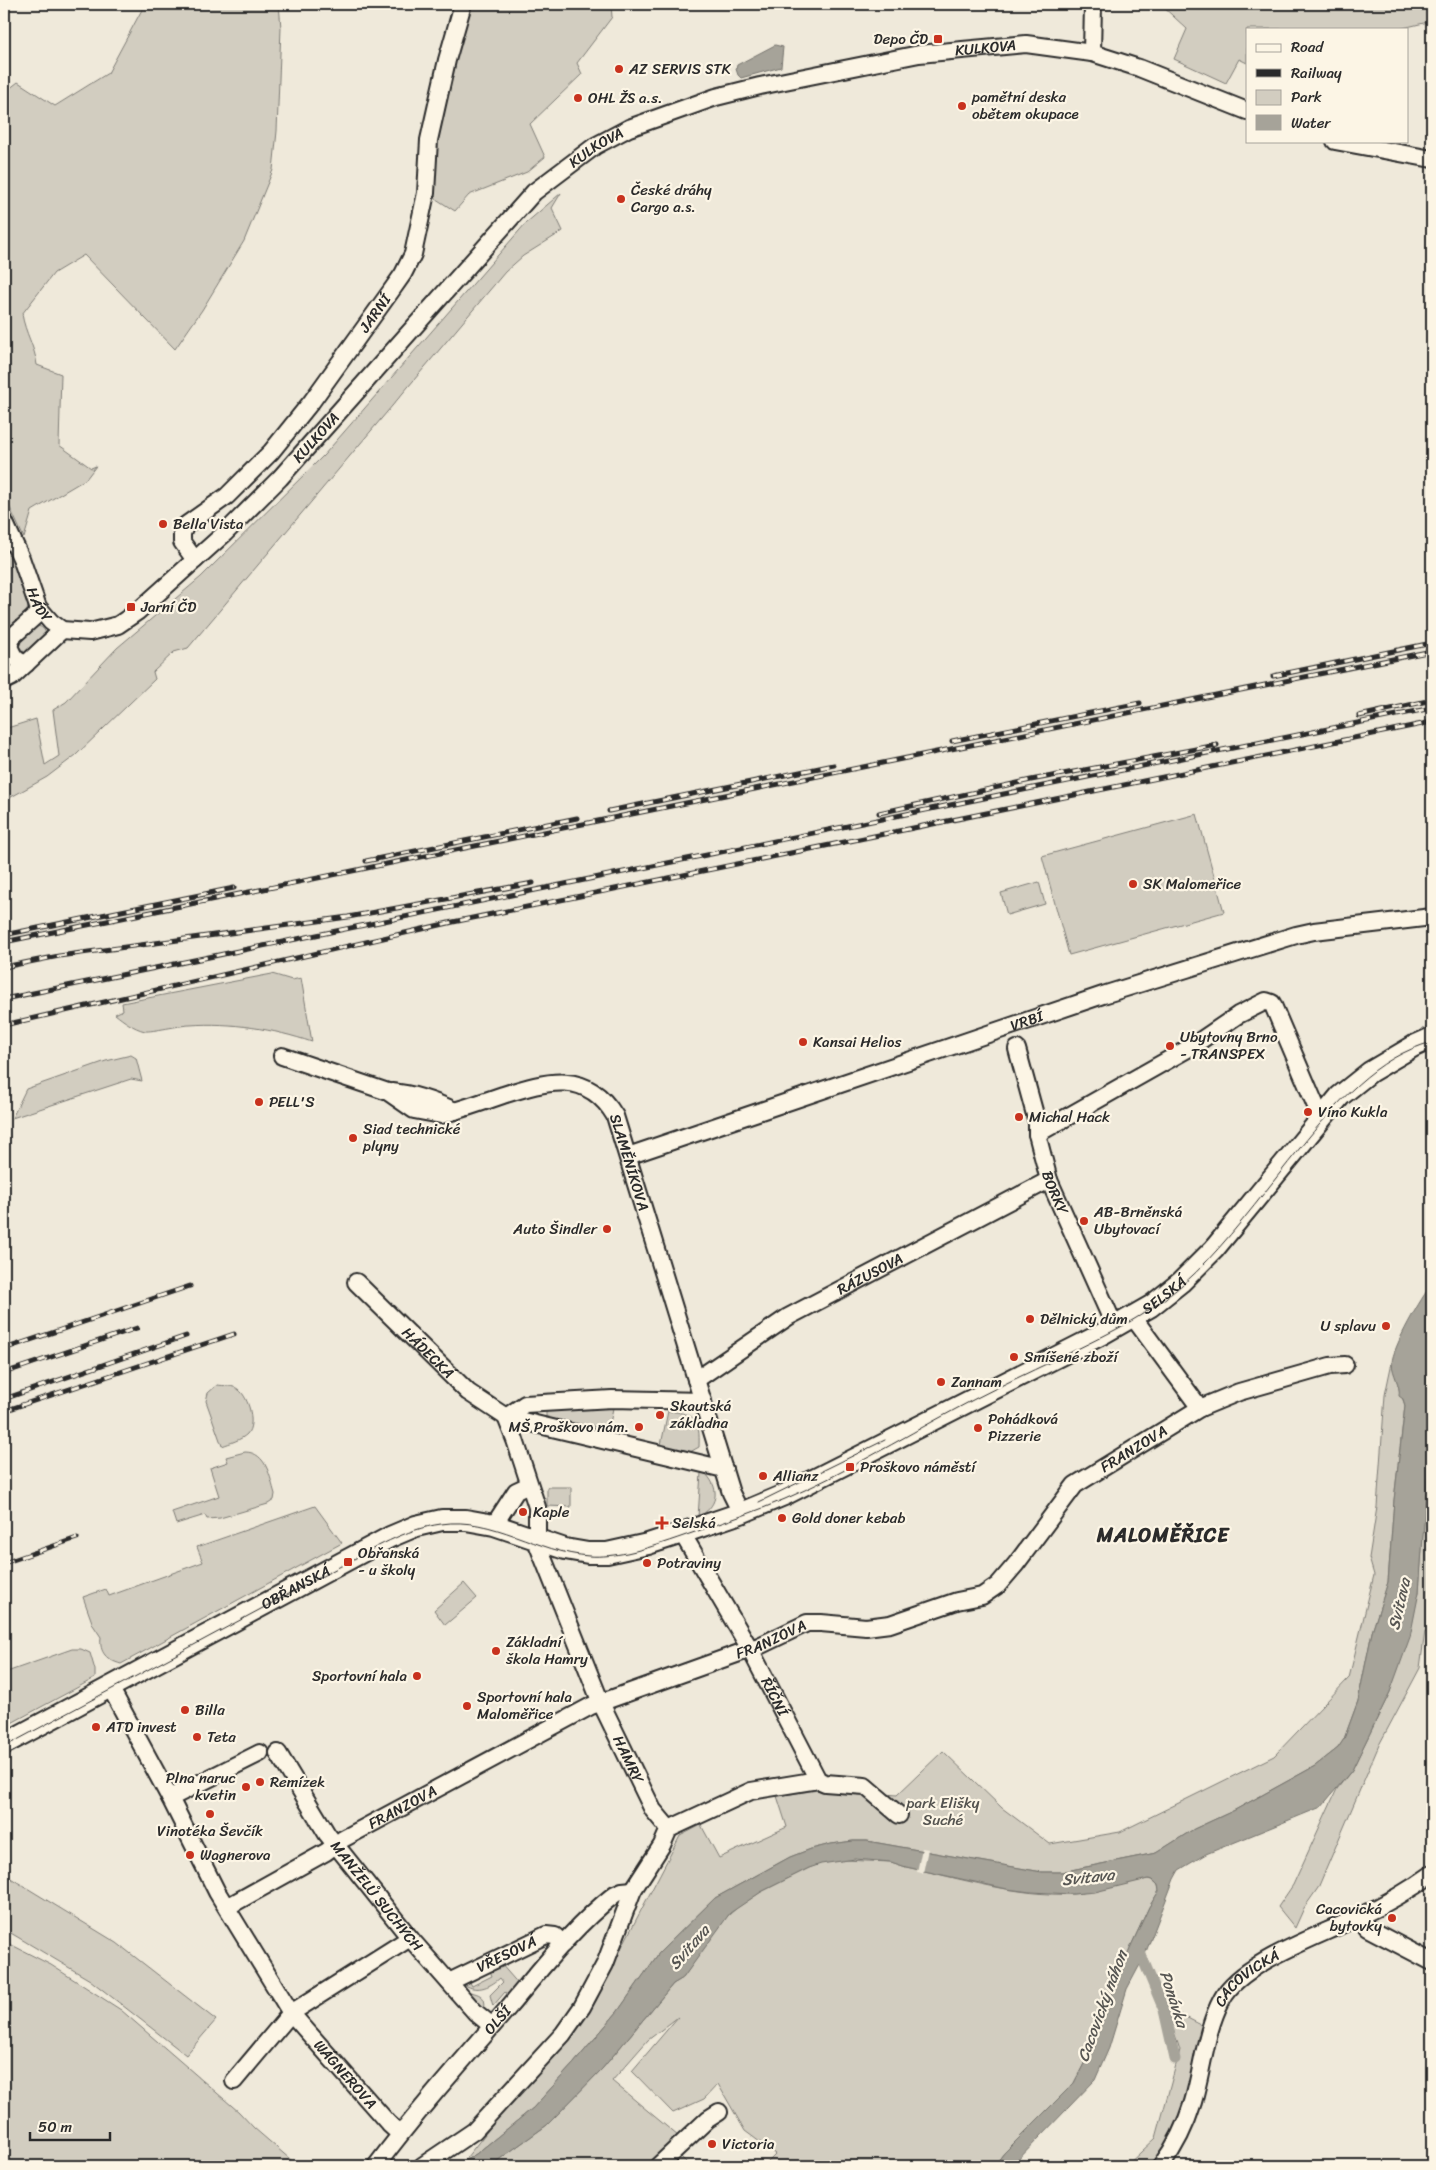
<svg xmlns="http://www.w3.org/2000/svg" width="1436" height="2170" viewBox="0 0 1436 2170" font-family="Sriracha,sans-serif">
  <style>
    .green { fill: #d2cdc0; stroke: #7e7c76 }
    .water { fill: #a6a399; stroke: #75736d }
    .pier { fill: #efe9da }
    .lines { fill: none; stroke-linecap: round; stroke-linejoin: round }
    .canal { stroke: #a6a399; stroke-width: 11 }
    .minor-casing { stroke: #2b2b2b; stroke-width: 20 }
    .major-casing { stroke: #2b2b2b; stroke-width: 24 }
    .minor { stroke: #fcf5e5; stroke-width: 16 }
    .major { stroke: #fcf5e5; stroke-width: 20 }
    .tram { stroke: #2b2b2b; stroke-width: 1 }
    .rail-casing { stroke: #2b2b2b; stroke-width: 5 }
    .rail { stroke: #fcf5e5; stroke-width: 3; stroke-dasharray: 9; stroke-linecap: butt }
    .poi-dot { fill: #c8321e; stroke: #fcf5e5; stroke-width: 2 }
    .labels { text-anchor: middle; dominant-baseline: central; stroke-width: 4.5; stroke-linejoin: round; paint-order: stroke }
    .poi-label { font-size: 15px; fill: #2b2b2b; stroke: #fcf5e5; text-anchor: start }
    .street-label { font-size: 15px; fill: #2b2b2b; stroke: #fcf5e5 }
    .park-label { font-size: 15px; fill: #555450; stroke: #fcf5e5 }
    .water-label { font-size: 16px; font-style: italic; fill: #565552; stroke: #fcf5e5 }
    .district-label { font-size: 20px; font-weight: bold; letter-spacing: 1px; fill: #2b2b2b; stroke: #fcf5e5 }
  </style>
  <rect width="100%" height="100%" fill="#efe9da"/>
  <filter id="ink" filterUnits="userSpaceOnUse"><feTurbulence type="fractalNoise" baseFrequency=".02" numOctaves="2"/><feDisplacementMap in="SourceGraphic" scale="10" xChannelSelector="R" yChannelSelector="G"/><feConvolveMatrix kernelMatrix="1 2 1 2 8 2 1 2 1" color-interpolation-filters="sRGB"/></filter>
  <g filter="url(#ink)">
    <!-- green -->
    <g class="green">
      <path d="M145,4H279L281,28L277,131L273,170L244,241L202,310L175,349L84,255L54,273L22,314C25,333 35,347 37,365L61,374L59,445L91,468L96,466L86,479L32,511L24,538L4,495V93L18,82L55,106L108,73Z"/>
      <path d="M470,4H611L612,17L577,63L582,74L530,124L545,157L527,172L469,195L455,211L433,197L440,119L454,56Z"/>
      <path d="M1160,4H1432V21L1399,29H1247V63L1239,59L1226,83L1174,59L1187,29Z"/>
      <path d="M561,193L552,208L563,231L523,256L505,272L188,648L174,652L153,672L155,679L76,755L47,777L4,801V729L36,719L45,765L59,756L53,710L66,702L117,648L201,577L324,455L526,223Z"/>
      <path d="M4,535L28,606L27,611L4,634Z"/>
      <path d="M34,626C40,626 44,627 46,634L31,652L25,653L18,645L19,639Z"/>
      <path d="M1197,814L1224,912L1069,955L1042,856Z"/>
      <path d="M1039,882L1045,904L1007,915L1001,893Z"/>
      <path d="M272,974L292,980L301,978L312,1042C273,1029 232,1022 190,1025C181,1025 151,1032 145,1031C133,1028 124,1021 115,1014L123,1010L122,1003Z"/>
      <path d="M131,1055L136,1058L142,1081L131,1079L12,1118L26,1089L106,1061Z"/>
      <path d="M1392,1362L1400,1392L1405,1405L1394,1500L1388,1582L1372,1632L1358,1701L1344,1739L1338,1748L1315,1766L1235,1810L1194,1829L1156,1853L1061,1872H1042L867,1841H853L832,1844L811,1849L790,1857L715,1898L659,1953L618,2011L574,2063L533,2108L476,2154L463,2162L497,2119L582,2023L680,1836L701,1825L719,1858L787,1827L777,1796L825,1789L897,1795L943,1751L1002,1808L1050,1844L1120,1832L1274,1756L1349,1678L1374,1575L1369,1558L1377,1507L1385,1395Z"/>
      <path d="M217,1385C224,1386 234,1385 239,1390C249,1398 256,1424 247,1434C241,1440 230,1443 222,1446L206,1401L208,1393Z"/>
      <path d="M613,1408L609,1429L546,1418V1410Z"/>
      <path d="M668,1411C696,1414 700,1419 699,1447L690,1452L661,1445Z"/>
      <path d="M245,1452C267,1452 270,1478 275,1494L274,1500L268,1504L220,1518L207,1519L205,1515L176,1524L172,1512L219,1496L210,1468L228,1462L226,1457Z"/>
      <path d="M701,1473L706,1474C721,1490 717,1507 698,1517Z"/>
      <path d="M547,1487H571V1507L547,1506Z"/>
      <path d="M1425,1500L1432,1502V1634L1425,1631L1420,1668L1379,1745L1318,1888L1304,1908L1295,1928L1278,1907L1293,1885L1337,1789L1352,1770L1390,1692L1419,1592Z"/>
      <path d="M315,1506L342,1543L121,1664C107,1660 99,1653 101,1637L93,1625L83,1597L106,1589L109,1596L203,1562L197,1547Z"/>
      <path d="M464,1583L477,1598L445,1625L434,1610Z"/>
      <path d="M72,1649H81L90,1653L95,1670V1678L4,1727V1673Z"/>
      <path d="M843,1860L891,1862L906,1867C959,1878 1019,1897 1073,1894C1098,1892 1123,1883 1148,1879C1155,1881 1159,1884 1159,1891L1149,1907L1130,1948L1090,2052L1074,2083L1004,2153L994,2166H764L776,2154L745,2131L718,2084L704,2099L673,2113L632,2071L678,2017L648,2040L612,2081L678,2136L648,2166H490L547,2125L602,2069L673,1984L683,1978L722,1921L738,1907L761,1892L809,1868L821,1863Z"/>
      <path d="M4,1874L117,1943L216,2020L186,2055L90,1980L4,1929Z"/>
      <path d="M4,1941L51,1965L121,2010L239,2112L254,2128L298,2166H4Z"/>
      <path d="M500,1963L521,1987L509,1995L505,1992L493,2006L490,1995L503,1982L500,1978C489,1988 475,1993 462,1983L468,1979L472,1986L492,1976L489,1968Z"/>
      <path d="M463,1991C477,1993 488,1994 484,2011Z"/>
      <path d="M1166,2007L1205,2027L1188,2103L1156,2166H1126L1156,2138L1180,2050Z"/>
      <path d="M680,2156L690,2166H669Z"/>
    </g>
    <!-- water -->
    <g class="water">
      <path d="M775,45L783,47L781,67L741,78L738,75L736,69L737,65Z"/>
      <path d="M1432,1284V1447L1427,1481L1419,1592L1410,1637L1390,1692L1352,1770L1321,1807L1206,1854L1179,1870L1174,1879L1144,1957L1127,1989L1109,2048L1095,2080L1012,2166H994L1004,2153L1074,2083L1090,2052L1130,1948L1149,1907L1159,1891L1158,1885L1153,1880L1148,1879L1095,1892L1073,1894L1030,1892L1007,1889L906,1867L891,1862L855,1859L821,1864L809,1868L761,1892L730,1913L683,1978L673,1984L602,2069L547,2125L490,2166H456L476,2154L533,2108L574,2063L618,2011L659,1953L715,1898L790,1857L811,1849L831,1844L853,1841H867L1042,1872H1061L1156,1853L1194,1829L1235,1810L1315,1766L1338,1748L1344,1739L1358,1701L1372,1632L1388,1582L1394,1500L1405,1406L1403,1399L1399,1396C1401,1385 1392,1374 1392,1363C1392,1348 1422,1296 1432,1284Z"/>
    </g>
    <!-- pier -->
    <path class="pier" d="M922,1848L928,1849L923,1873L917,1872Z"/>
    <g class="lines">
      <!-- canal -->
      <path class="canal" d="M1139,1950L1164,2010L1175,2059"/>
      <!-- minor casing -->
      <g class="minor-casing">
        <g id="minor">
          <path d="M1092,53L1093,4"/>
          <path d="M1335,141L1432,159"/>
          <path id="s1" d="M4,521L21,558L38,607L51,622L62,630L90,632L118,625L137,612L225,533L280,478L534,192L595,146L629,128L716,97L760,86L919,54L1026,44L1092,53L1139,68L1247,111"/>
          <path id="s2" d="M195,560L182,542V533L186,525L227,496L271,452L312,401L391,291L403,274L413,254L426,193L429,140L447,60L463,4"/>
          <path d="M26,664C15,660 13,656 9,646L13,636L41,611"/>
          <path d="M4,681L12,677L62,630"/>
          <path id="s3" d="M1017,1049L1037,1122V1134L1049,1180L1115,1327"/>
          <path id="s4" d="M282,1056L388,1092L414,1110L441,1115C462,1109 483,1102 503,1095C547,1081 587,1069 615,1116L731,1493L741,1513"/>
          <path d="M392,1092C414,1094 436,1102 455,1111"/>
          <path d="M1037,1134L1191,1047L1238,1015L1266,1001L1272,1003L1321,1118"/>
          <path id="s5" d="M628,1156L1103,995L1296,935L1314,931L1432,917"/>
          <path id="s6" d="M356,1282L468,1392L506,1417L724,1469"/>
          <path d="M1133,1317L1200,1408"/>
          <path id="s7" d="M696,1380L788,1317L1049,1180"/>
          <path id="s8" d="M506,1417L515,1440L537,1507V1543L601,1703L653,1810L669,1829"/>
          <path d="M506,1417L525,1404L612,1399L703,1401"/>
          <path d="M494,1525L516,1491L529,1485"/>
          <path id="s9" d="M682,1533L750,1649L818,1780L825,1783L865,1786L899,1815"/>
          <path id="s10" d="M110,1687L170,1798L217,1892L291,2013L389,2124L400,2134"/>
          <path id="s11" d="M278,1753L327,1834L410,1938L475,2012L492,2026"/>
          <path d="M170,1798L260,1753"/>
          <path d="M669,1829L751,1791L818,1780"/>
          <path id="s12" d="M227,1907L326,1852L343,1839L591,1706L759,1646L807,1623H821L866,1627L890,1624L957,1601L982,1596L998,1585L1016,1564L1075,1485L1200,1408L1239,1392L1330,1366L1345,1365"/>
          <path d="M1360,1917L1367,1928L1432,1962"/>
          <path id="s13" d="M449,1982L546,1935L555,1936L563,1944"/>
          <path d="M234,2081L291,2013L410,1938"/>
          <path id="s14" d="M376,2166C417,2111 463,2060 508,2008C541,1969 574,1926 615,1894L622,1891L633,1890"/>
          <path d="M422,2166L474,2131L563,2034L582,2007L605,1964L633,1890L662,1845L669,1829"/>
          <path d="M658,2166L708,2119L719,2112"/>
          <path id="s15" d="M1161,2166C1175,2147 1186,2125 1193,2102C1203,2068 1205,2031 1222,1999C1241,1962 1323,1935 1360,1916C1386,1904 1410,1890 1432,1874"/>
        </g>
      </g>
      <!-- major casing -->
      <g class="major-casing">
        <g id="major">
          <path id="s16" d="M4,1744L390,1537L416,1526L442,1520H466L494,1525L565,1549L588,1553H607L648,1544L682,1533L741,1513L784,1495L1102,1334L1151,1306L1181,1282L1214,1249L1340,1096L1370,1072L1414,1046L1432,1038"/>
        </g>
      </g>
      <!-- minor -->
      <use href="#minor" class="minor"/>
      <!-- major -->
      <use href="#major" class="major"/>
      <!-- tram -->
      <g class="tram">
        <path d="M759,1502L885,1440"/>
        <path d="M4,1747L341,1566C373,1549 405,1529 441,1524C493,1516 538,1553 589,1556C602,1557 615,1555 627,1553C650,1548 672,1540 695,1532C725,1522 755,1512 785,1499C843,1474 898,1440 954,1410C1007,1381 1062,1358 1115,1330C1149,1312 1180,1290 1206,1262C1240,1226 1269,1186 1300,1148C1336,1104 1375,1057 1432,1042"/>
      </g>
      <!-- rail casing -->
      <g class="rail-casing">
        <g id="rail">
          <path d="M1273,676L1432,643"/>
          <path d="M1359,716L1432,700"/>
          <path d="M952,741L1140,703"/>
          <path d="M609,811L834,765"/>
          <path d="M879,813L1031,780L1217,745"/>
          <path d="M366,861L577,818"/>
          <path d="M4,935L234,888"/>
          <path d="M4,942L1432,651"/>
          <path d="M4,967L59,956L348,917L533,883"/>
          <path d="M4,999L1033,788L1432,708"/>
          <path d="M4,1025L453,922L1432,722"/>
          <path d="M4,1349L190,1286"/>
          <path d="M4,1373L137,1328"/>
          <path d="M4,1399L186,1336"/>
          <path d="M4,1411L234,1334"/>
          <path d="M4,1563L77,1538"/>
        </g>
      </g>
      <!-- rail -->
      <use href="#rail" class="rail"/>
    </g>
  </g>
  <!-- markers -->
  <g class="poi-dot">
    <rect x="933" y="34" width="10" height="10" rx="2.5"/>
    <circle cx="619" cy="69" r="5"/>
    <circle cx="578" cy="98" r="5"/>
    <circle cx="962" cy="106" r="5"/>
    <circle cx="621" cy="199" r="5"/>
    <circle cx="163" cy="524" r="5"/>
    <rect x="126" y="602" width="10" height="10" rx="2.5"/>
    <circle cx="1133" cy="884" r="5"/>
    <circle cx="803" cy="1042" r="5"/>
    <circle cx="1170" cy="1046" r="5"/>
    <circle cx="259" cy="1102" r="5"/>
    <circle cx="1308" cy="1112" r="5"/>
    <circle cx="1019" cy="1117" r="5"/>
    <circle cx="353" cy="1138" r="5"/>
    <circle cx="1084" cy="1221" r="5"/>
    <circle cx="607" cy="1229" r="5"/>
    <circle cx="1030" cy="1319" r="5"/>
    <circle cx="1386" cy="1326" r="5"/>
    <circle cx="1014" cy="1357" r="5"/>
    <circle cx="941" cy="1382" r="5"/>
    <circle cx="660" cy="1415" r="5"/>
    <circle cx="639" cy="1427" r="5"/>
    <circle cx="978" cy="1428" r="5"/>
    <rect x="845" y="1462" width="10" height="10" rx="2.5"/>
    <circle cx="763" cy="1476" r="5"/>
    <circle cx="523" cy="1512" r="5"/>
    <circle cx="782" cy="1518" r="5"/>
    <path d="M659.5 1515.5h5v5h5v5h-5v5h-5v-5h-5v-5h5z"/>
    <rect x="343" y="1557" width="10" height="10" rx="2.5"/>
    <circle cx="647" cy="1563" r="5"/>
    <circle cx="496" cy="1651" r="5"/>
    <circle cx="417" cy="1676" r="5"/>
    <circle cx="467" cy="1706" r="5"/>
    <circle cx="185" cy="1710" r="5"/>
    <circle cx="96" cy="1727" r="5"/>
    <circle cx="197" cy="1737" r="5"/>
    <circle cx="260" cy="1782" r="5"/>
    <circle cx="246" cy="1787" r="5"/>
    <circle cx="210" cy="1814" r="5"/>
    <circle cx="190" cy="1855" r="5"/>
    <circle cx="1392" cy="1918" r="5"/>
    <circle cx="712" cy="2144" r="5"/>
  </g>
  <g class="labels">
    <!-- poi labels -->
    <g class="poi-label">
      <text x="928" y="39" text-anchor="end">Depo ČD</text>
      <text x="629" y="69">AZ SERVIS STK</text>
      <text x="972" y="97">pamětní deska<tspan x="972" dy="17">obětem okupace</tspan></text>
      <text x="588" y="98">OHL ŽS a.s.</text>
      <text x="631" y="190">České dráhy<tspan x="631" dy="17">Cargo a.s.</tspan></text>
      <text x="173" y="524">Bella Vista</text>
      <text x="141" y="607">Jarní ČD</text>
      <text x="1143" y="884">SK Malomeřice</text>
      <text x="1180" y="1037">Ubytovny Brno<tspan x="1180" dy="17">- TRANSPEX</tspan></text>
      <text x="813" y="1042">Kansai Helios</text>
      <text x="269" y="1102">PELL'S</text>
      <text x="1318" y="1112">Víno Kukla</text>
      <text x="1029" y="1117">Michal Hack</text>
      <text x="363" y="1129">Siad technické<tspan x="363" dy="17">plyny</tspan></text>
      <text x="1094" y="1212">AB-Brněnská<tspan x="1094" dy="17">Ubytovací</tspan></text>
      <text x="597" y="1229" text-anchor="end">Auto Šindler</text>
      <text x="1040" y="1319">Dělnický dům</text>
      <text x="1376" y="1326" text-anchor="end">U splavu</text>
      <text x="1024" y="1357">Smíšené zboží</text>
      <text x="951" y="1382">Zannam</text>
      <text x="670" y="1406">Skautská<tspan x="670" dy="17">základna</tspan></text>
      <text x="988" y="1419">Pohádková<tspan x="988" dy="17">Pizzerie</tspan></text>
      <text x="629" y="1427" text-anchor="end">MŠ Proškovo nám.</text>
      <text x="860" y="1467">Proškovo náměstí</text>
      <text x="773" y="1476">Allianz</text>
      <text x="533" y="1512">Kaple</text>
      <text x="792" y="1518">Gold doner kebab</text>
      <text x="672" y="1523">Selská</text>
      <text x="358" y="1553">Obřanská<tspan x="358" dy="17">- u školy</tspan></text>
      <text x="657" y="1563">Potraviny</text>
      <text x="506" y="1642">Základní<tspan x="506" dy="17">škola Hamry</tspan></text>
      <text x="407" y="1676" text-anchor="end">Sportovní hala</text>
      <text x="477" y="1697">Sportovní hala<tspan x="477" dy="17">Maloměřice</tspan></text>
      <text x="195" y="1710">Billa</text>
      <text x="106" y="1727">ATD invest</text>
      <text x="207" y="1737">Teta</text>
      <text x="236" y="1778" text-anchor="end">Plna naruc<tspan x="236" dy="17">kvetin</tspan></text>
      <text x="270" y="1782">Remízek</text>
      <text x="210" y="1831" text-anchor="middle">Vinotéka Ševčík</text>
      <text x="200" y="1855">Wagnerova</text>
      <text x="1382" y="1909" text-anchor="end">Cacovická<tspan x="1382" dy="17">bytovky</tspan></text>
      <text x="722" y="2144">Victoria</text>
    </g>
    <!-- street labels -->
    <g class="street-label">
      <text stroke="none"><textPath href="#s1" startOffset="1266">KULKOVA</textPath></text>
      <text stroke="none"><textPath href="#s1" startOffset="861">KULKOVA</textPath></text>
      <text stroke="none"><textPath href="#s2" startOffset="326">JARNÍ</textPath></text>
      <text stroke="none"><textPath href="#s1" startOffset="456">KULKOVA</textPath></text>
      <text stroke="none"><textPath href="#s1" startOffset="91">HÁDY</textPath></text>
      <text stroke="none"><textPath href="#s5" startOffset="421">VRBÍ</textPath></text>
      <text stroke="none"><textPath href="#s4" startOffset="411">SLAMĚNÍKOVA</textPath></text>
      <text stroke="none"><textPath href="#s3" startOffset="149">BORKY</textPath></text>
      <text stroke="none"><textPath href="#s7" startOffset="204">RÁZUSOVA</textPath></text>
      <text stroke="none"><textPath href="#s16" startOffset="1279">SELSKÁ</textPath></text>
      <text stroke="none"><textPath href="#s6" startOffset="101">HÁDECKÁ</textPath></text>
      <text stroke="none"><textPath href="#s12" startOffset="1042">FRANZOVA</textPath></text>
      <text stroke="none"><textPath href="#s16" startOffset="331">OBŘANSKÁ</textPath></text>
      <text stroke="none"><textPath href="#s12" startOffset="608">FRANZOVA</textPath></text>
      <text stroke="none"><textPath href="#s9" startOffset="188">ŘÍČNÍ</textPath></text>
      <text stroke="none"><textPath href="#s8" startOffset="366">HAMRY</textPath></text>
      <text stroke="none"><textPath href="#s12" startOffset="202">FRANZOVA</textPath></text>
      <text stroke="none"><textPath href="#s11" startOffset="174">MANŽELŮ SUCHÝCH</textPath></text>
      <text stroke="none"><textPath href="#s13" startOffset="64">VŘESOVÁ</textPath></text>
      <text stroke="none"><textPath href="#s15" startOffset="212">CACOVICKÁ</textPath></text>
      <text stroke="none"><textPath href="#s14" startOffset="190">OLŠÍ</textPath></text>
      <text stroke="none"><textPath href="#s10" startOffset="455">WÁGNEROVA</textPath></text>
    </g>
    <!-- park labels -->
    <g class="park-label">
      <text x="943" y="1803">park Elišky<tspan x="943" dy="17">Suché</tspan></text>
    </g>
    <!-- water labels -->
    <g class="water-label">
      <text transform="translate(1399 1604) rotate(-77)">Svitava</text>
      <text transform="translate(1088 1877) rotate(-6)">Svitava</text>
      <text transform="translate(689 1947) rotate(-49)">Svitava</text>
      <text transform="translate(1174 1999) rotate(72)">Ponávka</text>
      <text transform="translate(1102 2006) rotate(-70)">Cacovický náhon</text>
    </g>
    <!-- district labels -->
    <g class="district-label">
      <text x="1163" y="1535">MALOMĚŘICE</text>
    </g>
  </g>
  <!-- margin -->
  <rect width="1436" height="2170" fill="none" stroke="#fcf5e5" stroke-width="20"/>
  <rect x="10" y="10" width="1416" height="2150" fill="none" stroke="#2b2b2b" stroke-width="2" filter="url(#ink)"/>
  <!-- legend -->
  <rect x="1246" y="28" width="162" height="115" fill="#fcf5e5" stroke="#a8a49b"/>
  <rect x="1256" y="44" width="25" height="8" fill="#fcf5e5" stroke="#a8a49b"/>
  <text x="1291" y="52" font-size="15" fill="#2b2b2b">Road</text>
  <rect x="1256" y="69" width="25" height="8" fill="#2b2b2b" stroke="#a8a49b"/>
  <text x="1291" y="78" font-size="15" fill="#2b2b2b">Railway</text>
  <rect x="1256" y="90" width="25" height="15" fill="#d2cdc0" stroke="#a8a49b"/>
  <text x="1291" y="102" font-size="15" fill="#2b2b2b">Park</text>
  <rect x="1256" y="115" width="25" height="15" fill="#a6a399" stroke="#a8a49b"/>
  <text x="1291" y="128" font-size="15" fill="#2b2b2b">Water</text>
  <!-- scale -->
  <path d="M30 2132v8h80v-8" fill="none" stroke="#2b2b2b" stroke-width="2.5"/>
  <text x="38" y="2132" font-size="15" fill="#2b2b2b" stroke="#fcf5e5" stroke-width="4" paint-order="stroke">50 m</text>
</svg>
